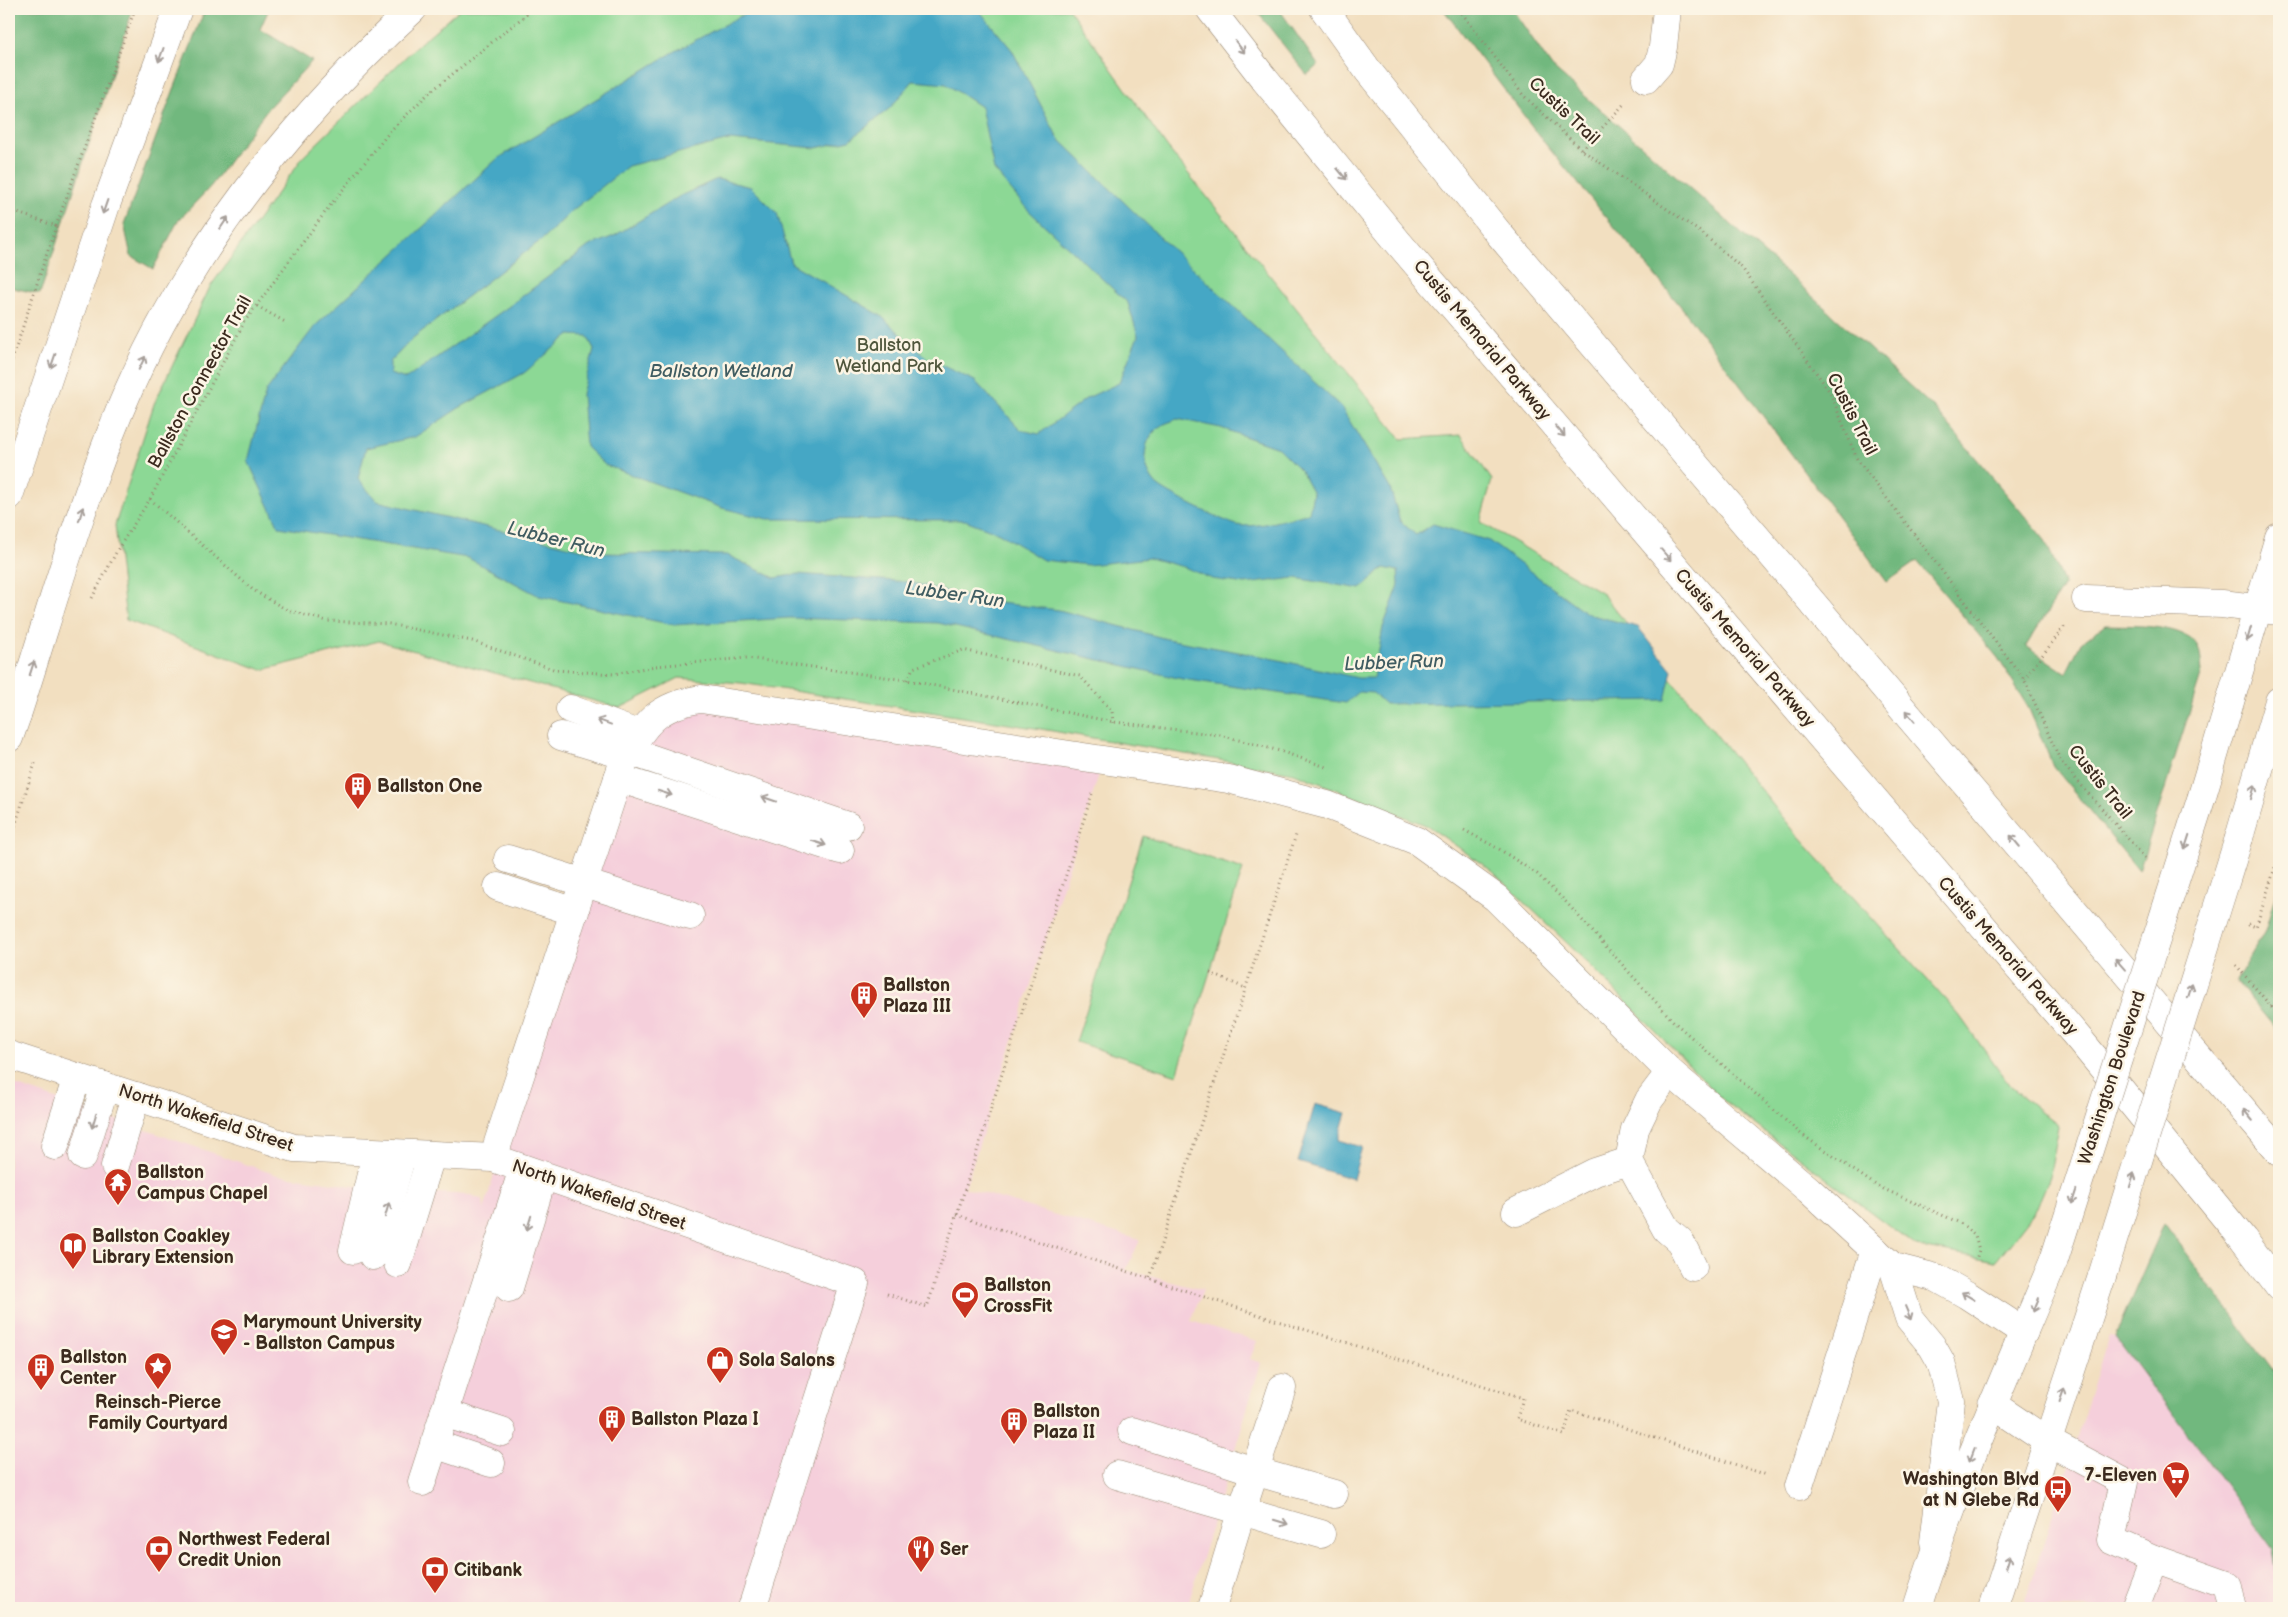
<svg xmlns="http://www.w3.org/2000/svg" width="2288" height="1617" viewBox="0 0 2288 1617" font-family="'Balsamiq Sans',sans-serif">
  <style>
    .built { fill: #f5cfdb }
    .green { fill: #8cd895; stroke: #64815a }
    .forest { fill: #71b87e; stroke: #56714e }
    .water { fill: #45a7c5; stroke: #406872; fill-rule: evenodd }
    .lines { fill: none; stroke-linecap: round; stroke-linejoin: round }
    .minor-casing { stroke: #96846f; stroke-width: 29 }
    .major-casing { stroke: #96846f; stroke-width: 29 }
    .highway-casing { stroke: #96846f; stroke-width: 29 }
    .path { stroke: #96846f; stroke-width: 3; stroke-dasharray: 1 4; stroke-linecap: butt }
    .minor { stroke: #fff; stroke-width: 28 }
    .major { stroke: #fff; stroke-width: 28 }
    .highway { stroke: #fff; stroke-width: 28 }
    .major-bridge-casing { stroke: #96846f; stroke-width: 29; stroke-linecap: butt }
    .major-bridge { stroke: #fff; stroke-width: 28 }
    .oneway { stroke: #a79f9a }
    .labels { text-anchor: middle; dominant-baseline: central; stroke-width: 5; stroke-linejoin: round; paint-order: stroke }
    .street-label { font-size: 18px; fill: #3b2a1e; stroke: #fcf5e5 }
    .park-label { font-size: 18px; fill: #4f563c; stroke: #fcf5e5 }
    .poi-label { font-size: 18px; font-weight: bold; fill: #3b2a1e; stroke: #fcf5e5; text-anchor: start }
    .water-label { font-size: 19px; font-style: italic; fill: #3f5c61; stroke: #fcf5e5 }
  </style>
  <rect width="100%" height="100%" fill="#fcf5e5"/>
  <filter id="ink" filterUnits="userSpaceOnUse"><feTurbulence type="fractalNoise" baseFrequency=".02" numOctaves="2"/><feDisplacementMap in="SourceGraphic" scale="10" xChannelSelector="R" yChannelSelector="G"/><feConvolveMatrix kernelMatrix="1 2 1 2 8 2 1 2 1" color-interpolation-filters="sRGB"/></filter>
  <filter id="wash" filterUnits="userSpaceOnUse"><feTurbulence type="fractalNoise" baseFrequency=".0096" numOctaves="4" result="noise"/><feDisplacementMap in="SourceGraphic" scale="20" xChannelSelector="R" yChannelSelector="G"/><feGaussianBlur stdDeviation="1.12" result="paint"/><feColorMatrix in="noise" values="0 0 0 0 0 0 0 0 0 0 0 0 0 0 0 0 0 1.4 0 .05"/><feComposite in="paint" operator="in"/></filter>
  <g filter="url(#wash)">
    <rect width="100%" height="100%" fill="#f2dfc0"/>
    <!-- built -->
    <g class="built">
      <path d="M679,702L1104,759L965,1188L1140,1240L1126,1270L1203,1290L1191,1321L1257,1341L1250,1359L1261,1363L1187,1608H9V1083L277,1175L374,1189L470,1195L483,1200L484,1210L527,1056L638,734Z"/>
      <path d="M2109,1335L2115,1336L2273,1549L2279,1588V1608H2023Z"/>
    </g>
    <!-- green -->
    <g class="green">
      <path d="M460,9H1069L1167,147L1401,439L1461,435L1492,480L1480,522L1601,592L1798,836L1959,1015L2010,1086L2059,1126L2050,1174L2033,1214L1996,1261L1916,1246L1725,1102L1592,967L1492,871L1428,826L1294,773L1041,729L741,683L679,678L620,708L379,641L262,670L126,620L115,525L154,404L210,287L303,157L419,44Z"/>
      <path d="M1143,836L1243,869L1177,1075L1076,1042Z"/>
    </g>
    <!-- forest -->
    <g class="forest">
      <path d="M9,9H133L40,294L9,287Z"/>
      <path d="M205,9H269L260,29L312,61L268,108L211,186L178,221L153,269L131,256L124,224L169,102Z"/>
      <path d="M1255,9H1279L1318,65L1307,75Z"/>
      <path d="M1443,9H1512L1552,67L1799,284L1934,408L2044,539L2065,584L2026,646L2066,673L2081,643L2105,625C2130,626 2181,623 2197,645C2201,651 2201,664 2202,672L2139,871L2053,766L2029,709L1998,658L1917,561L1887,582L1683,309L1547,146Z"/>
      <path d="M2279,883V1033L2236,981L2265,931Z"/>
      <path d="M2164,1224L2279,1379V1588L2273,1549L2115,1336Z"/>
    </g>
    <!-- water -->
    <g class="water">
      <path d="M753,9H978L1012,50L1058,138L1167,244L1341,407L1390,488L1400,521L1416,535L1433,524L1489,541L1588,614L1638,627L1672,670L1665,700L1385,704L1373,693L1359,692L1346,703L1182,679L938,623L790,618L674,625L539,596L468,558L279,527L248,461L266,391L315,326L497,159L672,53ZM913,81L946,84L981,107L994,170L1027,209L1128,303L1138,336L1119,383L1087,398L1039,434L1021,430L975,381L928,359L880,315L791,263L777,213L751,187L717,179L680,196L614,236L589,246L508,307L406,379L390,374V362L413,338L544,238L573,210L628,166L729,140L816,148L850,140L890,108ZM569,335L587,336L594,349L582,394L586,447L605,465L722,508L767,519L965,520L999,533L1043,560L1088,565L1149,558L1184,567L1212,579L1245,584L1295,578L1361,589L1384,568L1398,571L1399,585L1383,627L1374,678H1358L1266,657L1167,639L1059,610L991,602L909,582L798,574L775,578L727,555L597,553L377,501L358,479L366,448L415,437L459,408L524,373ZM1177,419L1221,428L1278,448L1301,471L1313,493L1309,513C1292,518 1254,529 1237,525C1225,522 1163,492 1156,484C1142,468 1141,443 1157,429C1161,424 1171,422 1177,419Z"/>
      <path d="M1315,1104L1346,1113L1338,1140L1362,1147L1353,1179L1298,1162Z"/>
    </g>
  </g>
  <g filter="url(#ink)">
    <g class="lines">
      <!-- minor casing -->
      <g class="minor-casing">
        <g id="minor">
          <path d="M1646,79L1659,64L1663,47L1667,9"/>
          <path d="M2086,599L2222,604L2279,611"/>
          <path d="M570,709L638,734"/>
          <path d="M561,736L627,756"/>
          <path d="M629,751L848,826"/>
          <path d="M618,778L840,850"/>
          <path d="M508,859L690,916"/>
          <path d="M498,887L575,912"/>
          <path d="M9,1055L294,1148L493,1158L855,1283L752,1608"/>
          <path d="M1670,1072L1649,1100L1635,1129L1629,1161L1666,1229L1680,1241L1693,1267"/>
          <path d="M55,1146L77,1077"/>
          <path d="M83,1156L105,1086"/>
          <path d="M493,1158L624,760C644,723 658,705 701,699L1228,779L1327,805L1417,841L1496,898L1670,1072L1809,1190L1893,1267L1909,1318L1932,1346L1941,1362L1951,1401L1934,1542"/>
          <path d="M115,1166L136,1096"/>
          <path d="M1516,1212L1595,1172L1629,1161"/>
          <path d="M353,1250L376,1153"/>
          <path d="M373,1256L402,1155"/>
          <path d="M398,1264L431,1156"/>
          <path d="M1893,1267L1937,1278L1967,1295L2024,1332"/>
          <path d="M509,1288L543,1176"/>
          <path d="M1992,1404L2047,1441L2124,1482L2111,1540L2154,1559"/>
          <path d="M444,1413L502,1432"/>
          <path d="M1132,1431L1254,1471L1334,1494"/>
          <path d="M434,1444L491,1463"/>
          <path d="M1117,1475L1321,1534"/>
          <path d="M422,1482L523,1169"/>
          <path d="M1799,1486L1875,1250"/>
          <path d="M1212,1608L1240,1516L1282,1388"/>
          <path d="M2135,1608L2154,1559L2227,1585L2232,1608"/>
        </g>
      </g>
      <!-- major casing -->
      <g class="major-casing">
        <g id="major">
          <path d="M9,738L17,715"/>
          <path d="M2202,796L2279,537"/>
          <path d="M2239,838L2279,701"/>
          <path d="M1917,1608C1954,1489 2006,1375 2054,1260"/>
          <path d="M1993,1608L2102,1276"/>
        </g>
      </g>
      <!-- highway casing -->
      <g class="highway-casing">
        <g id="highway">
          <path d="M1210,9L1265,80L1397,241L2080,1040L2243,1239L2279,1287"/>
          <path d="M1324,9L1369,72L1500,235L2279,1152"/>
          <path d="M9,496L106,205L178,9"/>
          <path d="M17,715C50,613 79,509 120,410C184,256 291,121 413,9"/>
        </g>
      </g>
      <!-- path -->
      <g class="path">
        <path d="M1459,9L1523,95L1582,150L1703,234L1742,268L1830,392L1857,459L2024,679L2061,762L2145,858"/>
        <path d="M1582,150L1624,104"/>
        <path d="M9,210L56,226L9,369"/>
        <path d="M56,226L135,9"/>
        <path d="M257,306L285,322"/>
        <path d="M150,499L253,590L287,610L327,621L389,624L472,641L556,670L614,674L655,666L747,658L907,680L1114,722L1220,735L1280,751L1326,767"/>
        <path d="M92,598L118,549L150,499L245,321L329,207L391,130L429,93L533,9"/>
        <path d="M2024,679L2065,626"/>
        <path d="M907,680L913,668L963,650L1080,676L1112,711L1113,723"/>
        <path d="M1464,830L1499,849L1537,874L1565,901L1674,1022L1801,1134L1877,1186L1960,1223L1975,1235L1979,1250L1976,1260"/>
        <path d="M9,845L36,760"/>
        <path d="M2248,924L2256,927L2279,855"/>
        <path d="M2236,965L2279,1016"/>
        <path d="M1210,973L1245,988"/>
        <path d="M2271,1007L2279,1000"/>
        <path d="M957,1215L1265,1317L1523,1398L1517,1419L1564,1435L1571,1410L1767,1475"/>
        <path d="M1150,1278L1297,832"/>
        <path d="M887,1294L927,1307L1092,794"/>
      </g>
      <!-- minor -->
      <use href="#minor" class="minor"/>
      <!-- major -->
      <use href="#major" class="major"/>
      <!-- highway -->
      <use href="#highway" class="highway"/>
      <!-- major-bridge casing -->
      <g class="major-bridge-casing">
        <g id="major-bridge">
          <path d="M2054,1260L2202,796"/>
          <path d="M2102,1276L2239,838"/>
        </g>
      </g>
      <!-- major-bridge -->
      <use href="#major-bridge" class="major-bridge"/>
    </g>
    <!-- one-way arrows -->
    <defs><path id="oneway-shaft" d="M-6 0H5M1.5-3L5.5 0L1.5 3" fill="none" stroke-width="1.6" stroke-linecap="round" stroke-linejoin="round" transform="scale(1.25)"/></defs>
    <g class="oneway">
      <use href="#oneway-shaft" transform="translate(1240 47) rotate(52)"/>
      <use href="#oneway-shaft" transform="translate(161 55) rotate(110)"/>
      <use href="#oneway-shaft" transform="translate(1342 174) rotate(50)"/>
      <use href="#oneway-shaft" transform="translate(105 207) rotate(109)"/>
      <use href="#oneway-shaft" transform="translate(224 223) rotate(-56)"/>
      <use href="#oneway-shaft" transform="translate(53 361) rotate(109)"/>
      <use href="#oneway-shaft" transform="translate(142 363) rotate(-64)"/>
      <use href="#oneway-shaft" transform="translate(1560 431) rotate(49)"/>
      <use href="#oneway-shaft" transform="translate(81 514) rotate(-73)"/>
      <use href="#oneway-shaft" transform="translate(1666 555) rotate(49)"/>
      <use href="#oneway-shaft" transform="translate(2249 634) rotate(106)"/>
      <use href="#oneway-shaft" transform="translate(32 668) rotate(-72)"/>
      <use href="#oneway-shaft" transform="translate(1910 716) rotate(-130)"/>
      <use href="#oneway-shaft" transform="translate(604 722) rotate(-160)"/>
      <use href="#oneway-shaft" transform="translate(2253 792) rotate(-74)"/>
      <use href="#oneway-shaft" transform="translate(665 793) rotate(18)"/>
      <use href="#oneway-shaft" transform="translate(769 799) rotate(-161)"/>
      <use href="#oneway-shaft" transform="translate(2015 841) rotate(-130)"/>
      <use href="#oneway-shaft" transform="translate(2187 842) rotate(108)"/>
      <use href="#oneway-shaft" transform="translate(819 843) rotate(18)"/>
      <use href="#oneway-shaft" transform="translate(2120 964) rotate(-131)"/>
      <use href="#oneway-shaft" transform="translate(2190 991) rotate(-73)"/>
      <use href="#oneway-shaft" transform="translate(2248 1115) rotate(-130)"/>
      <use href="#oneway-shaft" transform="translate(94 1121) rotate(107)"/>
      <use href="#oneway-shaft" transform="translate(2132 1180) rotate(-73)"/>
      <use href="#oneway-shaft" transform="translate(2074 1197) rotate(108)"/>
      <use href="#oneway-shaft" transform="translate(387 1210) rotate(-74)"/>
      <use href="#oneway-shaft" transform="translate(529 1223) rotate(107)"/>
      <use href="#oneway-shaft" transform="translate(1968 1296) rotate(-149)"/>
      <use href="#oneway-shaft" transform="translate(2036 1305) rotate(113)"/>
      <use href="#oneway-shaft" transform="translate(1908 1313) rotate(67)"/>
      <use href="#oneway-shaft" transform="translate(2062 1395) rotate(-71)"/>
      <use href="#oneway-shaft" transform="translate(1972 1455) rotate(111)"/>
      <use href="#oneway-shaft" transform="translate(1281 1522) rotate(17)"/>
      <use href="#oneway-shaft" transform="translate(2008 1562) rotate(-72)"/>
    </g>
  </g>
  <!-- icons -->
  <defs>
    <g id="building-pin" transform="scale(1.4375)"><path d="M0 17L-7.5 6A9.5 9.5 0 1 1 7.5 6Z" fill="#c8321e" stroke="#fcf5e5"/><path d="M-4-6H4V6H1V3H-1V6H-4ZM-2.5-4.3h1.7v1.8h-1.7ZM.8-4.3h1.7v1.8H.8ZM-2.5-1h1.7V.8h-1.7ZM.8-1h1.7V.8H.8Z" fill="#fff"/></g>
    <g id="temple-pin" transform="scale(1.4375)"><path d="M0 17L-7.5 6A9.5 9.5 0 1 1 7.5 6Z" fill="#c8321e" stroke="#fcf5e5"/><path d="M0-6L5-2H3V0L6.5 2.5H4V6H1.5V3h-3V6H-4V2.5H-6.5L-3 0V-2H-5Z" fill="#fff"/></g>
    <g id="library-pin" transform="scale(1.4375)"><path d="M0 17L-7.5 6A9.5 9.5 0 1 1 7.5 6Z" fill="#c8321e" stroke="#fcf5e5"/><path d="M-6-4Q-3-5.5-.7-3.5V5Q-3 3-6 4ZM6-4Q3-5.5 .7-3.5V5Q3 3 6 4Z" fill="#fff"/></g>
    <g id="stadium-pin" transform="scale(1.4375)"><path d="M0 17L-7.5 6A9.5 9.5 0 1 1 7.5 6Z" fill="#c8321e" stroke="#fcf5e5"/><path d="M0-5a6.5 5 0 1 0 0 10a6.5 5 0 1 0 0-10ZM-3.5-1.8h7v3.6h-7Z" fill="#fff"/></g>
    <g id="university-pin" transform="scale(1.4375)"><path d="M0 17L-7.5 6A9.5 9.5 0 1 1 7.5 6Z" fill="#c8321e" stroke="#fcf5e5"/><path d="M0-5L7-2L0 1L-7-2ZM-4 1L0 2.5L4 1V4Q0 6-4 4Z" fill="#fff"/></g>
    <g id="shop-pin" transform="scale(1.4375)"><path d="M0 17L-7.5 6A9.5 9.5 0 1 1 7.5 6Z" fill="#c8321e" stroke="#fcf5e5"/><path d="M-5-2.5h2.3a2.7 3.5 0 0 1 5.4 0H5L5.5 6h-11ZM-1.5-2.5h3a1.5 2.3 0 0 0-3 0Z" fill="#fff"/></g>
    <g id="sight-pin" transform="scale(1.4375)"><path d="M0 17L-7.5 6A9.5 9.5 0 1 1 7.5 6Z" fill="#c8321e" stroke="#fcf5e5"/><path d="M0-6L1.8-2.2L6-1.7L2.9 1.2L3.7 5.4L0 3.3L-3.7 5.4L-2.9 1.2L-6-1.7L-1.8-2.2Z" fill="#fff"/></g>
    <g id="supermarket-pin" transform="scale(1.4375)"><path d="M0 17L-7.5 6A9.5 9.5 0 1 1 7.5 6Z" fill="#c8321e" stroke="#fcf5e5"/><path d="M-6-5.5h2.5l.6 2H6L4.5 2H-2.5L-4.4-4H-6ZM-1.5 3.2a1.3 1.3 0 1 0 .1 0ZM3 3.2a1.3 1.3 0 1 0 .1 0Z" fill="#fff"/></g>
    <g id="bus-pin" transform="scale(1.4375)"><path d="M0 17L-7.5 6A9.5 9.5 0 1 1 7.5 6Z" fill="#c8321e" stroke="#fcf5e5"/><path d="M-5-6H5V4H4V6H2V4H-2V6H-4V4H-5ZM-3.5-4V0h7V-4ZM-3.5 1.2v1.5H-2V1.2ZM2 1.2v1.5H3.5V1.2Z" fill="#fff"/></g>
    <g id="bank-pin" transform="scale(1.4375)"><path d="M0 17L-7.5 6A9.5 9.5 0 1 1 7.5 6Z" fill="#c8321e" stroke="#fcf5e5"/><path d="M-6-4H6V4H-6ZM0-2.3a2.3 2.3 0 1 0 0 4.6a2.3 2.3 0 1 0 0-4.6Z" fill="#fff"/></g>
    <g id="restaurant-pin" transform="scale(1.4375)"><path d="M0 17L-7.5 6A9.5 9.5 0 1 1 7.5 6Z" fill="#c8321e" stroke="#fcf5e5"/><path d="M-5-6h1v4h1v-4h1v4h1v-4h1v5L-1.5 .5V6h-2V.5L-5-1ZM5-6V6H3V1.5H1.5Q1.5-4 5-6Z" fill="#fff"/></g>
  </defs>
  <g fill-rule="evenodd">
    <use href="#building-pin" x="358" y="786"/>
    <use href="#building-pin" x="864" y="995"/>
    <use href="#temple-pin" x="118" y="1182"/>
    <use href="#library-pin" x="73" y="1246"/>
    <use href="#stadium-pin" x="965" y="1295"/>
    <use href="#university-pin" x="224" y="1332"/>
    <use href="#shop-pin" x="720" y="1360"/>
    <use href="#sight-pin" x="158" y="1366"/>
    <use href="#building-pin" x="41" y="1367"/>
    <use href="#building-pin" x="612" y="1419"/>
    <use href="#building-pin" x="1014" y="1421"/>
    <use href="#supermarket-pin" x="2176" y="1475"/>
    <use href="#bus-pin" x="2058" y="1489"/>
    <use href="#bank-pin" x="159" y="1549"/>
    <use href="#restaurant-pin" x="921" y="1549"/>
    <use href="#bank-pin" x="435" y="1570"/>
  </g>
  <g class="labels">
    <!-- street labels -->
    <g class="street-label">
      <text transform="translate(1564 111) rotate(43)">Custis Trail</text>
      <text transform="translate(1482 340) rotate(50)">Custis Memorial Parkway</text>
      <text transform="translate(200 382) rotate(-61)">Ballston Connector Trail</text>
      <text transform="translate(1852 414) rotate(63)">Custis Trail</text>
      <text transform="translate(1745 648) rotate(49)">Custis Memorial Parkway</text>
      <text transform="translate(2100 782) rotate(51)">Custis Trail</text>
      <text transform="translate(2008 956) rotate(49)">Custis Memorial Parkway</text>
      <text transform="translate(2112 1078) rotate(-72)">Washington Boulevard</text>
      <text transform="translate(206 1118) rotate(18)">North Wakefield Street</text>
      <text transform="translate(599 1195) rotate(19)">North Wakefield Street</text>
    </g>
    <!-- park labels -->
    <g class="park-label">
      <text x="889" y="345">Ballston<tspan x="889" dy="21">Wetland Park</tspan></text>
    </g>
    <!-- poi labels -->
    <g class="poi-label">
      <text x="377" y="786">Ballston One</text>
      <text x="883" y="985">Ballston<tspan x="883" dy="21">Plaza III</tspan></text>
      <text x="137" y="1172">Ballston<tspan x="137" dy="21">Campus Chapel</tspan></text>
      <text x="92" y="1236">Ballston Coakley<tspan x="92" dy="21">Library Extension</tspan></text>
      <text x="984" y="1285">Ballston<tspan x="984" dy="21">CrossFit</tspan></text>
      <text x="243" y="1322">Marymount University<tspan x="243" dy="21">- Ballston Campus</tspan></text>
      <text x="60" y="1357">Ballston<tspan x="60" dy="21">Center</tspan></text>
      <text x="739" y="1360">Sola Salons</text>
      <text x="158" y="1402" text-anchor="middle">Reinsch-Pierce<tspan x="158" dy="21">Family Courtyard</tspan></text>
      <text x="1033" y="1411">Ballston<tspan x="1033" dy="21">Plaza II</tspan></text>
      <text x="631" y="1419">Ballston Plaza I</text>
      <text x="2157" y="1475" text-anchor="end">7-Eleven</text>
      <text x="2039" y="1479" text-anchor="end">Washington Blvd<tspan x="2039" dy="21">at N Glebe Rd</tspan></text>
      <text x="178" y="1539">Northwest Federal<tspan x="178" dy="21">Credit Union</tspan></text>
      <text x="940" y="1549">Ser</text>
      <text x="454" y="1570">Citibank</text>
    </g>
    <!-- water labels -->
    <g class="water-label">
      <text x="721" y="371">Ballston Wetland</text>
      <text transform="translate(556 540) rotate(14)">Lubber Run</text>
      <text transform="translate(955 595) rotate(8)">Lubber Run</text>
      <text transform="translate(1394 663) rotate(-2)">Lubber Run</text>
    </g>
  </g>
  <!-- margin -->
  <rect width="2288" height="1617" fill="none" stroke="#fcf5e5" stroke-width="30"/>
</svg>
